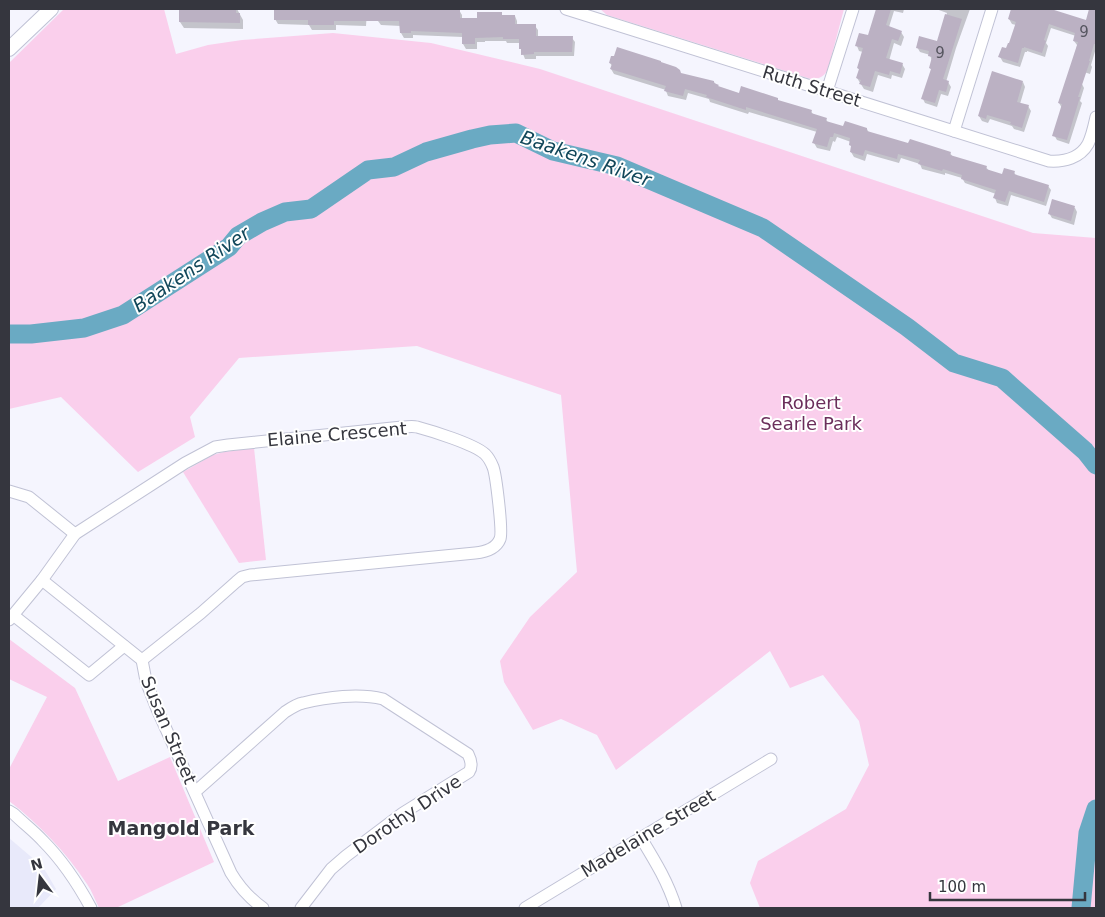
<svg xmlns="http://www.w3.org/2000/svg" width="1105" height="917" viewBox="0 0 1105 917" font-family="'DejaVu Sans',sans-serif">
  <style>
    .built { fill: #e8e9fa }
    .green { fill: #facfec }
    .shadow { fill: #0003 }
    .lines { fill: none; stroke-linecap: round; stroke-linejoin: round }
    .river { stroke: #6aaac3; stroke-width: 19 }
    .building { fill: #bbb1c3 }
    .minor-casing { stroke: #c0c2d5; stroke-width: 13 }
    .tertiary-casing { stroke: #c0c2d5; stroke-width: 16 }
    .minor { stroke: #fff; stroke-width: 11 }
    .tertiary { stroke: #fff; stroke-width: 14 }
    .labels { text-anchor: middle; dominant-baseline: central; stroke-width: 4; stroke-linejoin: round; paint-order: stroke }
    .number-label { font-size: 15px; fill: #56555f }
    .street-label { font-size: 18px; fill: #35363e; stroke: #fff }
    .park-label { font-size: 18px; fill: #6b2e5b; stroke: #fff }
    .water-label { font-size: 19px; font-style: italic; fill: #11475a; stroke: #fff }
    .neighbourhood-label { font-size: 19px; font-weight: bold; fill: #35363e; stroke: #fff }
  </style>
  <rect width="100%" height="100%" fill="#f5f5fe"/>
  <!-- built -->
  <path class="built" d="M9,838L43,867L56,889L38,908H9Z"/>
  <!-- green -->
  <g class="green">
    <path d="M64,9H164L176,54L208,45L242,40L333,33L431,43L540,69L1033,233L1096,238V908H760L750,883L758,861L846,809L869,765L859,721L823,675L790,688L770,651L616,770L597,735L561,719L533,730L504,682L500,661L530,617L577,572L561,395L417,346L239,358L190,417L195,437L138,472L61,397L9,409V63Z"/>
    <path d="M600,9H844L828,69C824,77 819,79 811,79L607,15Z"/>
    <path d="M254,448L266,560L239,563L183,472L213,455L224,452Z"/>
    <path d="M9,639L75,688L118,781L170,757L214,862L116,908H99C95,900 92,891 87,884C66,852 39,824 9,801V769L47,697L9,679Z"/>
  </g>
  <!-- shadow -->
  <g class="shadow">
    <path d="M180,9L212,10V9H237L243,20V29L184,28L180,22Z"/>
    <path d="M275,9H365L367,11L366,26L336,25V30H312L309,25L278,24L275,19Z"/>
    <path d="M380,9L459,10L462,15V19L515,16L517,21V26H535L538,30V38H572L575,42L574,56H536V59H525L521,49V43H507L506,41H485V42H477V49H466L463,44V37L413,35V38H404L401,33V26L381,25L378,21Z"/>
    <path d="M877,9H904L903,13L894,11L889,27L901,32L904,37L901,46L894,43L889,61L902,64L905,69L902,78L892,75L891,79L878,75L873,92L864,89L857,78L860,71L858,68L863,52L859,51L857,46L869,37Z"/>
    <path d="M936,9H970L956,48L946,82H948L951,87L948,96L941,94L937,107L925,103L923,99L932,70L930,68L932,61L930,55L920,52L917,47L937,43L947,13Z"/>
    <path d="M1017,9H1047L1086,21L1091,9H1096V48L1091,65L1092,67L1090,74L1075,69L1077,45L1074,41L1076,36L1051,28L1046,43L1048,46L1045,57L1027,51V52H1025L1020,67L1003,62L1000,57L1010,45L1016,25L1012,24L1009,19L1016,12Z"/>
    <path d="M610,63L662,64L681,75L714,82L719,88L740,94L778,101L811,111L814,116L826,119L828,123L844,128L867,129L869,133L909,145L950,153L953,157L986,167L989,171L1003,176L1014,172L1016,176L1048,186L1051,190L1046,206L1011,195L1008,206L997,203L995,198L996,194L965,183L962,178L945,173V175L922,169L920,164L901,158L899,163L867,154L865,161L854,157L851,152L852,148L851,142L837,137L835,142L833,141L830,151L817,148L814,143L817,132L749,112L748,114L710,102L709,99L688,93L686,100L668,96L666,91V90L614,74L611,69L612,66Z"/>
    <path d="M1023,82L1025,87L1020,104L1028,106L1031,111L1024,132L1014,129L1012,126L990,119L988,123L982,121L979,116Z"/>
    <path d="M1082,84L1084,88L1080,101L1082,103L1069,144L1057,140L1054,135L1062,108L1059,103Z"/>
    <path d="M1053,201L1075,208L1077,212L1074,225L1052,218L1049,213Z"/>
  </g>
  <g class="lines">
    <!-- river -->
    <g class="river">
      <path d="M9,334H31L84,328L123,315L229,247L238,236L262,222L285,212L311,209L368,170L394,167L426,152L472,139L490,135L516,133L553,151L617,166L763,228L907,327L954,363L1002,378L1085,451L1096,465"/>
      <path d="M1081,908L1088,833L1096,809"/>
    </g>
  </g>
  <!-- building -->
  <g class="building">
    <path d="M179,9H236V13H240V23L179,22Z"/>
    <path d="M274,9H460V18H477V12H502V15H515V24H536V36H573L572,52H534V54L521,55V49H519V39H503V37L475,38V44H462V33L411,31V33H400L399,21H334V25H308V20H274Z"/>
    <path d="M876,9H891L886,25L902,31L898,41L892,39L886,58L903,63L900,74L890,71L889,75L875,71L870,87L859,84L861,80L856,78L859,69L857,68L863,48L855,46L859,33L868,35Z"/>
    <path d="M1011,9H1051L1086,20L1089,9H1096V44H1094L1089,61H1090L1078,97H1080L1067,140L1052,136L1062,104L1058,103L1078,42L1073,41L1075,33L1049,24L1044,40L1046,41L1042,53L1024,47V48H1022L1018,63L998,57L1002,47L1006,48L1008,43H1009L1016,22L1008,19Z"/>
    <path d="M945,14L962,19L943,79L949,81L946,92L939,90L935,103L921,99L931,69L929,68L932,57L928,56L929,51L916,48L919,36L937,41Z"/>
    <path d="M617,47L661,61V62L676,67L680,70L681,73L714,81V83L719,85L718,86L739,93L741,86L778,98V100L812,110L811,113L827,118L826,121L843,126L845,121L867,128V131L908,143L910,139L951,152L950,155L987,166L986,169L1002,174L1004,168L1015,171L1014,174L1049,185L1044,202L1009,191L1005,202L993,198L996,190L961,179L962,175L943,169L942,171L918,164L920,160L898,154L897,159L865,150L863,156L850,152L851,146L849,145L850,138L834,133L833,137H830L827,147L812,143L817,129L746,107V110L706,97L707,95L685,89L683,96L664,91L666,86L610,69L612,64L609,63L611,56H614Z"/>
    <path d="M992,71L1023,81L1017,102L1029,105L1022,128L1010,124L1011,122L987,115L986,119L978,116Z"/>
    <path d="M1052,199L1075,206L1071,221L1048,214Z"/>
  </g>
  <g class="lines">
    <!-- minor casing -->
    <g class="minor-casing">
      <g id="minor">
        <path d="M566,9L1049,161C1064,162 1080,158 1088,144C1092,136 1094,126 1096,117"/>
        <path d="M827,91L853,9"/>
        <path d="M954,131L992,9"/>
        <path d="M9,491L29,497L75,534"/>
        <path d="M42,580L142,660L146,681L157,709L231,873C240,888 249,898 263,908"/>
        <path d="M13,615L89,675L124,646"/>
        <path d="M9,620L42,580L75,534L185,463L215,447L228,445L402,427C407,427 412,426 417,427C432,431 474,444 485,454C488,457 491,462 493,467C496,475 503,532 500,539C496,549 485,552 475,553L250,575L242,577L236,582L201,613L142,660"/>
        <path d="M195,792L285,712C291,708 297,704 303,703C327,697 359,693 383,699L468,754C471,760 473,766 469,772L403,813L346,856L331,869L301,908"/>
        <path d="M9,811L14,814C23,823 34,831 43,841C62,860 78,884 91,908"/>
        <path d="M641,838C655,861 668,882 676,908"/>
        <path d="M525,908L771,759"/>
      </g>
    </g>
    <!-- tertiary casing -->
    <g class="tertiary-casing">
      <path id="tertiary" d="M9,49L51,9"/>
    </g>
    <!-- minor -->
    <use href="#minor" class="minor"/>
    <!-- tertiary -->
    <use href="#tertiary" class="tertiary"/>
  </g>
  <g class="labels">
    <!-- number labels -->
    <g class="number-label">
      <text x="1084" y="32">9</text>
      <text x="940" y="53">9</text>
    </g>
    <!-- street labels -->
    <g class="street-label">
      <text transform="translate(812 86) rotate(17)">Ruth Street</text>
      <text transform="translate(337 434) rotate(-5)">Elaine Crescent</text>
      <text transform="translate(169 730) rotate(67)">Susan Street</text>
      <text transform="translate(407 814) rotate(-34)">Dorothy Drive</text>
      <text transform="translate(648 833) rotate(-31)">Madelaine Street</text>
    </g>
    <!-- park labels -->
    <g class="park-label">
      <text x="811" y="402">Robert<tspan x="811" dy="21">Searle Park</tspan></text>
    </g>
    <!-- water labels -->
    <g class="water-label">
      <text transform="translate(586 158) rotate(19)">Baakens River</text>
      <text transform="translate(191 269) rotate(-34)">Baakens River</text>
    </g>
    <!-- neighbourhood labels -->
    <g class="neighbourhood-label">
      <text x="181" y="828">Mangold Park</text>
    </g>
  </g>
  <!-- border -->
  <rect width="1105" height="917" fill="none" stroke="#35363e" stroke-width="20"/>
  <!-- north arrow -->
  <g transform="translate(40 877) rotate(345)" stroke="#ffffff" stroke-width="4" paint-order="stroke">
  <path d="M0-4L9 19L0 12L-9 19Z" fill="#35363e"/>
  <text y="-8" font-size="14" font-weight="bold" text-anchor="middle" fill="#35363e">N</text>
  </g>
  <!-- scale -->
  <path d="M930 892v8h155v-8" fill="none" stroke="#35363e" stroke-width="2.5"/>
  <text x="938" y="892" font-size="15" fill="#35363e" stroke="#ffffff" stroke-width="4" paint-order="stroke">100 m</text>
</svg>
